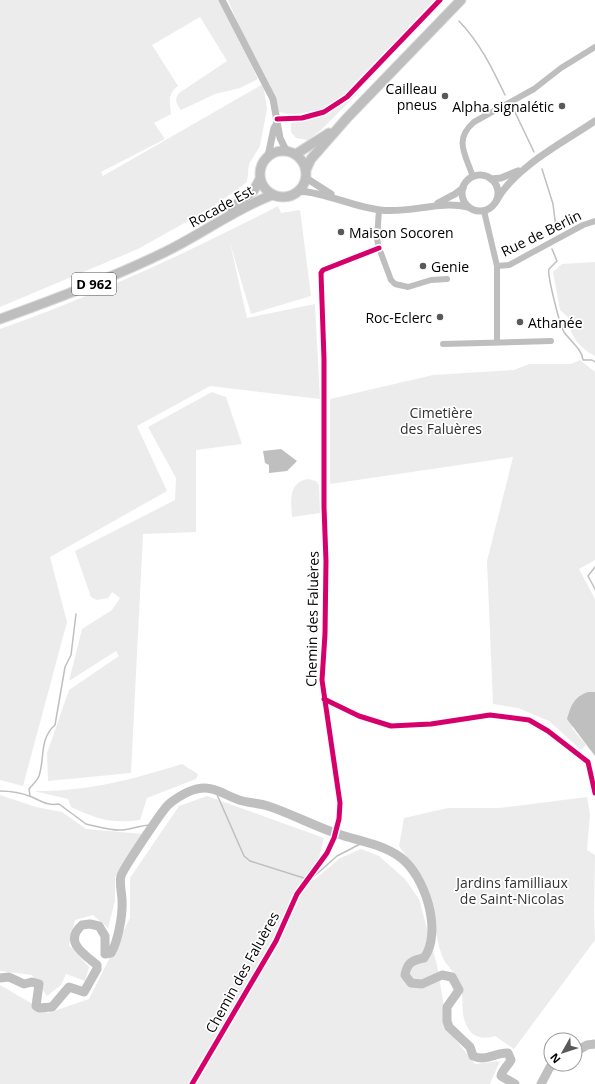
<svg xmlns="http://www.w3.org/2000/svg" width="595" height="1084" viewBox="0 0 595 1084" font-family="'Open Sans',sans-serif">
  <style>
    .green { fill: #ececec }
    .water { fill: #bfbfbf }
    .lines { fill: none; stroke-linecap: round; stroke-linejoin: round }
    .stream { stroke: #bfbfbf; stroke-width: 1.5 }
    .river { stroke: #bfbfbf; stroke-width: 9 }
    .primary-casing { stroke: #dbdbdb; stroke-width: 11 }
    .minor { stroke: #bebebe; stroke-width: 6 }
    .tertiary { stroke: #bebebe; stroke-width: 7 }
    .primary { stroke: #bebebe; stroke-width: 9 }
    .cycleway-casing { stroke: #fff; stroke-width: 8 }
    .cycleway { stroke: #d6006c; stroke-width: 5 }
    .poi-dot { fill: #595959; stroke: #fff; stroke-width: 1.5 }
    .labels { text-anchor: middle; dominant-baseline: central; stroke-width: 3.5; stroke-linejoin: round; paint-order: stroke }
    .shield { fill: #fff; stroke: #4c4c4c; stroke-width: 1 }
    .shield-label { font-size: 13px; font-weight: bold; fill: #000 }
    .poi-label { font-size: 14px; fill: #000; stroke: #fff; text-anchor: end }
    .street-label { font-size: 14px; fill: #000; stroke: #fff }
    .park-label { font-size: 14px; fill: #333; stroke: #fff }
  </style>
  <rect width="100%" height="100%" fill="#fff"/>
  <!-- green -->
  <g class="green">
    <path d="M0,0H218L223,8L258,79L240,88L215,94L181,110C176,104 174,100 179,93L227,61L200,17L152,45L178,86C167,94 170,102 171,114L154,123L165,139L101,172L103,176L263,84L267,109L260,146L249,164L247,182L211,208L138,249L0,307Z"/>
    <path d="M228,0H434L341,98L320,110L291,115L275,111Z"/>
    <path d="M360,91L321,130L308,140L296,138L291,132V123L324,115Z"/>
    <path d="M278,206L281,213L300,210L311,296L251,314L230,243L247,318L315,304L320,399L210,386L137,426L167,491L50,557L67,622L23,786L0,780V329C94,296 189,252 278,206Z"/>
    <path d="M595,262V356C578,347 570,336 568,317L560,310L553,272L562,264Z"/>
    <path d="M580,360L595,372V560L579,569L595,599V692H588L572,728L586,745L581,750L549,721L518,708L493,704L487,561L513,457L330,484V399L433,375L514,370L529,364H571Z"/>
    <path d="M212,392L226,397L242,444L196,450V532L143,534L131,773L48,781L47,753L69,690L119,656L116,651L69,681L82,629L112,610L120,598L112,592L108,598L97,600L91,597L75,551L175,500L176,478L148,427Z"/>
    <path d="M308,479L316,481L319,485L320,513L292,517C291,502 288,482 308,479Z"/>
    <path d="M182,764L198,774L196,779L147,798L140,820C111,824 97,819 71,807L68,799L34,791C86,792 134,779 182,764Z"/>
    <path d="M0,795L36,807L62,812L86,829L144,834L115,877V901L108,928L93,915L75,920L69,945L89,967L85,981L66,974L61,985L47,996L32,975L0,971Z"/>
    <path d="M207,796L324,838L313,881L340,858L361,849L379,856L405,879L419,899L437,965L448,1030L475,1064L500,1061L490,1084H0V985L48,1013L89,999L130,918V878L179,806Z"/>
    <path d="M587,797L590,814L587,850L595,855L594,912L595,940L514,1049L495,1036C485,1039 474,1039 468,1028C459,1014 465,998 460,984C457,974 446,966 442,956C434,934 435,906 425,884C419,871 407,858 399,846L404,818L448,808H499Z"/>
  </g>
  <!-- water -->
  <g class="water">
    <path d="M281,449L297,461L287,471L269,473V465L265,463L263,451Z"/>
    <path d="M588,692H595V756L567,719C571,705 574,697 588,692Z"/>
  </g>
  <g class="lines">
    <!-- stream -->
    <g class="stream">
      <path d="M459,21C480,43 492,68 505,95"/>
      <path d="M513,108L534,152"/>
      <path d="M542,169L553,204L556,228"/>
      <path d="M552,249L557,261L549,269C547,275 560,326 564,332C571,342 582,349 583,360H592L595,362"/>
      <path d="M595,567L588,576L595,589"/>
      <path d="M215,790L244,856L250,861L307,879"/>
      <path d="M0,791C10,791 22,793 32,797C41,801 48,806 59,804L86,824L90,825C100,827 112,831 122,830C133,829 143,824 153,825"/>
      <path d="M30,796L29,789C32,785 37,781 39,776C45,758 39,739 55,725L65,667L71,655L76,614"/>
      <path d="M310,880L337,856L364,842"/>
    </g>
    <!-- river -->
    <g class="river">
      <path d="M0,978L9,977L24,984L32,982L39,984L36,1006L39,1008L52,1007L69,987L84,992L97,969V965C84,954 63,942 82,925L90,924L99,926L105,936V954L111,953C118,942 123,914 122,900C122,893 119,883 121,876C123,869 163,809 169,804C179,796 192,788 205,788C217,788 227,796 239,800C248,803 259,803 268,806C292,814 314,826 338,834C359,841 382,844 400,857C425,875 443,932 424,958C412,960 407,963 405,975L411,983L422,984L442,975L452,977L459,990L447,1007V1021L449,1027L470,1047L473,1056C486,1062 496,1052 508,1053L511,1060C508,1066 502,1070 501,1076L515,1084"/>
      <path d="M575,1052L587,1045L595,1044"/>
      <path d="M541,1084L550,1067L554,1064"/>
    </g>
    <!-- primary casing -->
    <g class="primary-casing">
      <g id="primary">
        <circle cx="283" cy="174" r="23"/>
        <path d="M296,154L329,133"/>
        <path d="M306,170L311,159L347,118L461,0"/>
        <path d="M231,209L254,190L260,179"/>
        <path d="M0,319C56,299 112,278 165,252C202,234 235,209 272,195"/>
      </g>
    </g>
    <!-- minor -->
    <g class="minor">
      <path d="M277,119L302,118L324,112L347,97L440,0"/>
      <path d="M473,177C466,155 453,140 474,122L534,89L561,68L595,47"/>
      <path d="M379,210L377,239L379,248L391,280L395,284L408,287L431,280L447,279"/>
      <path d="M484,211L497,266V341"/>
      <path d="M497,266L509,265L583,225L595,221"/>
      <path d="M443,344L551,341"/>
      <path d="M192,1084L276,941L297,894L327,853L334,838L339,819L340,803L322,680L325,634L326,561L324,507V359L321,273L323,270L379,248"/>
    </g>
    <!-- tertiary -->
    <g class="tertiary">
      <path d="M222,0L273,99L280,138L286,150"/>
      <path d="M268,156L274,128L277,123"/>
      <circle cx="480" cy="193" r="18"/>
      <path d="M306,178L331,194"/>
      <path d="M491,179L501,178L518,171"/>
      <path d="M299,191C328,193 353,207 380,210C410,214 438,200 468,207"/>
      <path d="M497,200C515,167 564,142 595,121"/>
      <path d="M438,203L455,194L463,188"/>
    </g>
    <!-- primary -->
    <use href="#primary" class="primary"/>
    <!-- cycleway casing -->
    <g class="cycleway-casing">
      <g id="cycleway">
        <path d="M277,119L302,118L324,112L347,97L440,0"/>
        <path d="M324,699L359,716L391,726L431,724L490,715L529,720L548,731L588,762L595,793"/>
        <path d="M192,1084L276,941L297,894L327,853L334,838L339,819L340,803L322,680L325,634L326,561L324,507V359L321,273L323,270L379,248"/>
      </g>
    </g>
    <!-- cycleway -->
    <use href="#cycleway" class="cycleway"/>
  </g>
  <!-- markers -->
  <g class="poi-dot">
    <circle cx="445" cy="96" r="4"/>
    <circle cx="562" cy="106" r="4"/>
    <circle cx="341" cy="232" r="4"/>
    <circle cx="423" cy="266" r="4"/>
    <circle cx="440" cy="317" r="4"/>
    <circle cx="520" cy="322" r="4"/>
  </g>
  <g class="labels">
    <!-- shield labels -->
    <rect class="shield" x="72" y="273" width="44" height="22" rx="3"/>
    <g class="shield-label">
      <text x="94" y="284">D 962</text>
    </g>
    <!-- poi labels -->
    <g class="poi-label">
      <text x="437" y="88">Cailleau<tspan x="437" dy="16">pneus</tspan></text>
      <text x="554" y="106">Alpha signalétic</text>
      <text x="349" y="232" text-anchor="start">Maison Socoren</text>
      <text x="431" y="266" text-anchor="start">Genie</text>
      <text x="432" y="317">Roc-Eclerc</text>
      <text x="528" y="322" text-anchor="start">Athanée</text>
    </g>
    <!-- street labels -->
    <g class="street-label">
      <text transform="translate(221 206) rotate(-29)">Rocade Est</text>
      <text transform="translate(541 233) rotate(-26)">Rue de Berlin</text>
      <text transform="translate(312 619) rotate(-89)">Chemin des Faluères</text>
      <text transform="translate(242 972) rotate(-61)">Chemin des Faluères</text>
    </g>
    <!-- park labels -->
    <g class="park-label">
      <text x="441" y="412">Cimetière<tspan x="441" dy="16">des Faluères</tspan></text>
      <text x="512" y="882">Jardins familliaux<tspan x="512" dy="16">de Saint-Nicolas</tspan></text>
    </g>
  </g>
  <!-- north arrow -->
  <g transform="translate(563 1052) rotate(231)"><circle r="19" fill="#ffffff" stroke="#999999"/>
  <path d="M0-3L7 15L0 10L-7 15Z" fill="#595959"/>
  <text y="-6" font-size="11" font-weight="bold" text-anchor="middle" fill="#000000">N</text>
  </g>
</svg>
